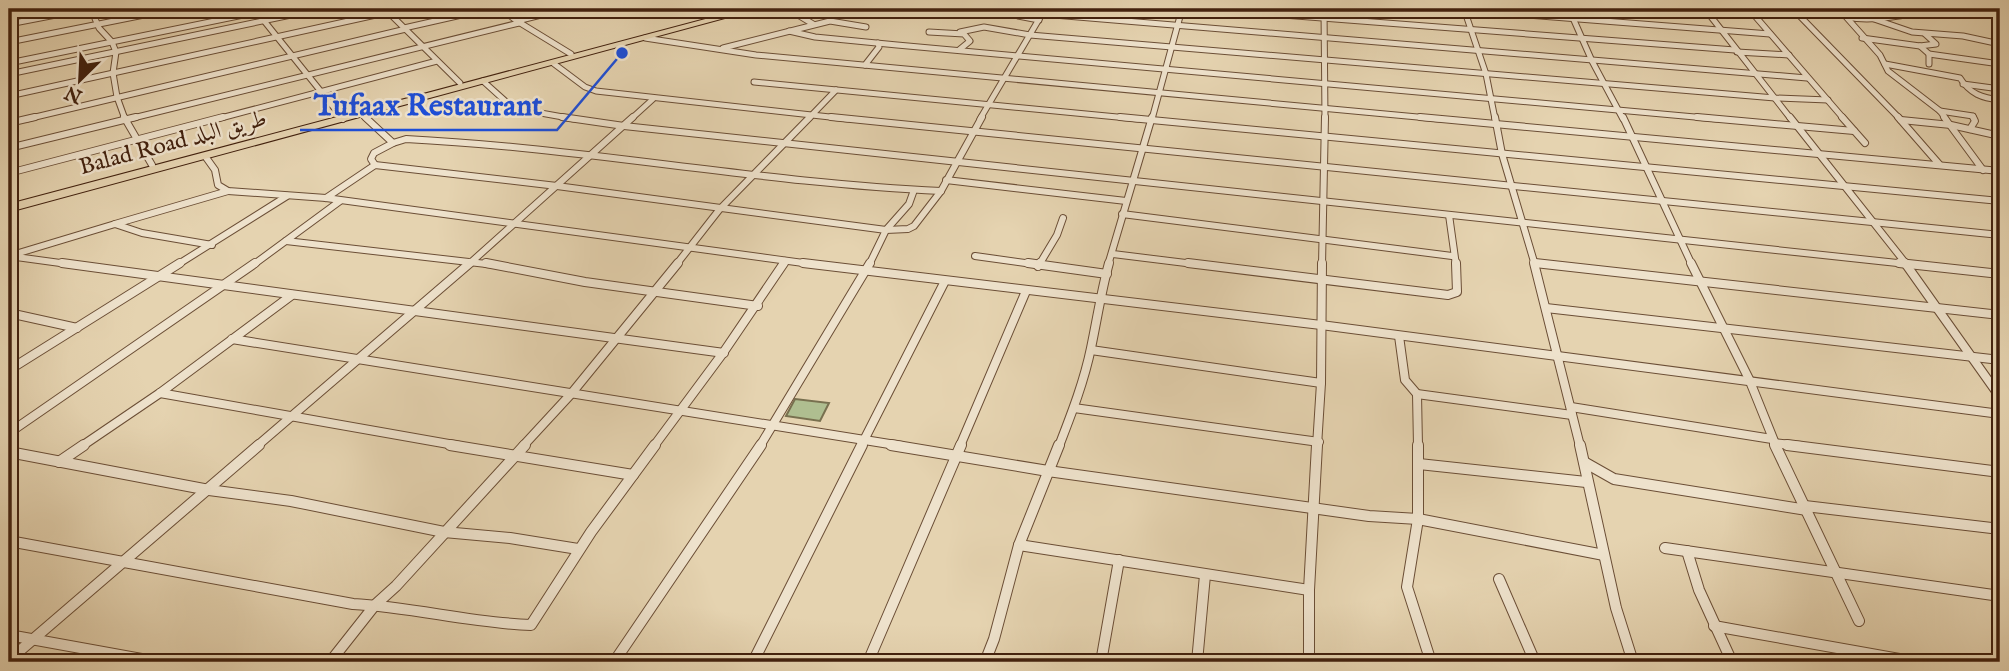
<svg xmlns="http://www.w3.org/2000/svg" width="2009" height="671" viewBox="0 0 2009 671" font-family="'IM FELL English',Amiri,serif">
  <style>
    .green { fill: #afbe90; stroke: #78704f; stroke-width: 2 }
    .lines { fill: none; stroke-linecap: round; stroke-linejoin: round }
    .street-far3-casing { stroke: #6b4e36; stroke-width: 7 }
    .street-far2-casing { stroke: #6b4e36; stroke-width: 8 }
    .street-far1-casing { stroke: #6b4e36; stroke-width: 10 }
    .street-casing { stroke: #6b4e36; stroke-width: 12 }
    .highway-casing { stroke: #42210e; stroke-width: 2 }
    .street-far3 { stroke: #eee2cc; stroke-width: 5 }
    .street-far2 { stroke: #eee2cc; stroke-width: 6 }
    .street-far1 { stroke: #eee2cc; stroke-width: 8 }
    .street { stroke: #eee2cc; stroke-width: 10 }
    .highway { fill: #e5d3b0; fill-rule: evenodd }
    .labels { text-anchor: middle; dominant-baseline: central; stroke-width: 5; stroke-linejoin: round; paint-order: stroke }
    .far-street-label { font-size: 23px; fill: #42210e; stroke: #eee2cc }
    .leader { fill: none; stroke: #1d4ed8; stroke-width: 2.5 }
    .callout-dot { fill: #1d4ed8; stroke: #eee2cc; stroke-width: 2.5 }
    .callout-label { font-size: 30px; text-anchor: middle; font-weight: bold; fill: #1d4ed8; stroke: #eee2cc; stroke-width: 5; stroke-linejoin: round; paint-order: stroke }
  </style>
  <rect width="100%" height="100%" fill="#e5d3b0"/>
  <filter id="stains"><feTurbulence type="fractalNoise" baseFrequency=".00286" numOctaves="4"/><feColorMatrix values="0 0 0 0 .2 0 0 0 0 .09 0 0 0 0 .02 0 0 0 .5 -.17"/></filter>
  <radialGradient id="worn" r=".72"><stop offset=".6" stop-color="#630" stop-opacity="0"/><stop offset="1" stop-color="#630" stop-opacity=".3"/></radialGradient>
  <!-- green -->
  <path class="green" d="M795,399L829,403L820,421L786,416Z"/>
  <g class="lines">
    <!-- street-far3 casing -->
    <g class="street-far3-casing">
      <g id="street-far3">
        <path d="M91,9L99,28L112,42L116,52L113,73L117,97L125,119"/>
        <path d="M385,9L460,83"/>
        <path d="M501,9L517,21"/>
        <path d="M565,9L517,21L571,54"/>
        <path d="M788,9L813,24"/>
        <path d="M1011,9L1018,16L1039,20"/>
        <path d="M1205,9L1735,50"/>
        <path d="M1324,9L1325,119"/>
        <path d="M1451,9L1770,34"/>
        <path d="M1464,9L1486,74L1495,119"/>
        <path d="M1569,9L1592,61L1623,119"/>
        <path d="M1688,9L1753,14"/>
        <path d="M1705,9L1791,119"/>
        <path d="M1749,9L1844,119"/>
        <path d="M1793,9L1900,119"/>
        <path d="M1839,9L1880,55L1888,71L1940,111L1946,119"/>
        <path d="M1953,9L1997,14"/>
        <path d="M1042,14L1807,78"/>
        <path d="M169,15L200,9"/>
        <path d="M261,17L343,119"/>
        <path d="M1847,17C1879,24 1917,10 1951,9"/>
        <path d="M1874,19L1912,32L1963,36L2000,44"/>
        <path d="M9,24L87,9"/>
        <path d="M404,28L488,9"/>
        <path d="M789,31L815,37L897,45L1717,119"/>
        <path d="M929,32L964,34L970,41L959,50"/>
        <path d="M960,32L984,27L1030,35L1775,98L1828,100"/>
        <path d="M645,38L756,55L1439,119"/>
        <path d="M1862,38L1920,46L1936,44L1925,34"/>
        <path d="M9,42L174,9"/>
        <path d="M1920,46L1929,54V64"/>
        <path d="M723,48L830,21L866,27"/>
        <path d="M1737,52L1789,55"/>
        <path d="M1929,54L2000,64"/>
        <path d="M9,63L273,9"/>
        <path d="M553,63L585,87L596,91L848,119"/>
        <path d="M1885,64L1960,78C1970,94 1982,98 2000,100"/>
        <path d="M865,65L879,47L878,43"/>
        <path d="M9,74L320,9"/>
        <path d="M483,81L513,108L574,119"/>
        <path d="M754,82L1138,119"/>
        <path d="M1963,84L2000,89"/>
        <path d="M9,96L403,9"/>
        <path d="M1940,111L1973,116L1974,119"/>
        <path d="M362,114L367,119"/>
        <path d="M27,119L406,29"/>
        <path d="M129,119L519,23"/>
        <path d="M217,119L437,61"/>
        <path d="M631,119L653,99"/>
        <path d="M808,119L836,90"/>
        <path d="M980,119L1045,9"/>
        <path d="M1152,119L1182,9"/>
      </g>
    </g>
    <!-- street-far2 casing -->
    <g class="street-far2-casing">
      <g id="street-far2">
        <path d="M124,117L152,165"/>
        <path d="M341,117L343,119"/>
        <path d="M365,117L393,143L374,153L371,159L375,165"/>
        <path d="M562,117L624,126L1916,265"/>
        <path d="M831,117L2000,235"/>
        <path d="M1120,117L2000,201"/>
        <path d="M1420,117L2000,171"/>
        <path d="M1495,117L1502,154L1535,265"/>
        <path d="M1623,117L1692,265"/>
        <path d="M1697,117L1854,131"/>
        <path d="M1790,117L1907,265"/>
        <path d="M1842,117L1865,143"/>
        <path d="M1898,117L1939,164"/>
        <path d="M1944,117L1983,170"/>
        <path d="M1901,120L1951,125L2000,136"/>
        <path d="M9,123L35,117"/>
        <path d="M1970,129L1975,121L1973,117"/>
        <path d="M393,143L406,139C585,148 762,183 941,191"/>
        <path d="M9,148L136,117"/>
        <path d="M205,156L215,170L218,185L228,191L326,198L818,265"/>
        <path d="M9,173L223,117"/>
        <path d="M946,180L1126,201"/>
        <path d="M326,198L375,165L557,186L886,230L908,229L914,226L941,191L982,117"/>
        <path d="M1122,214L1452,256"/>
        <path d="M1449,215L1456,265"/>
        <path d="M115,224L228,191"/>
        <path d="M286,241L495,265"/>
        <path d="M1113,254L1202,265"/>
        <path d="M12,255L115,224L142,233L212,245"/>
        <path d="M9,256L75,265"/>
        <path d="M975,256L1040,265"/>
        <path d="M1534,263L1551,265"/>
        <path d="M177,265L287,196"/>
        <path d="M253,265L340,201"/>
        <path d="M468,265L633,117"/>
        <path d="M676,265L719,210L810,117"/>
        <path d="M782,265L785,261"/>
        <path d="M869,265L886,230L909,204L914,190"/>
        <path d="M1039,265L1057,235L1063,218"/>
        <path d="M1108,265L1152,117"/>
        <path d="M1322,265L1325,117"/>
      </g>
    </g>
    <!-- street-far1 casing -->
    <g class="street-far1-casing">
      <g id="street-far1">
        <path d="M62,263L724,353"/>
        <path d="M486,263L585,282L758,306"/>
        <path d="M803,263L1321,325L2000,414"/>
        <path d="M1028,263L1107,274"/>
        <path d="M1188,263L1448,295L1457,292L1456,263"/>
        <path d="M1534,263L1580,446"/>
        <path d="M1535,263L2000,315"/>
        <path d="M1691,263L1749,379L1776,446"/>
        <path d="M1899,263L2000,274"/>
        <path d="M1905,263L2000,397"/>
        <path d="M1038,266L1040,263"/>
        <path d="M1546,308L2000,360"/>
        <path d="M9,313L77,328"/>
        <path d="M1399,336L1405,380L1417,394L1418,446"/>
        <path d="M232,339L902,446"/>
        <path d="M1091,350L1321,383"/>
        <path d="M9,370L180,263"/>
        <path d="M160,393L460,446"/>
        <path d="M1417,394L1572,415"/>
        <path d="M1571,407L1772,439"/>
        <path d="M1074,408L1319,442"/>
        <path d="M9,433L255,263"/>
        <path d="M1774,443L1801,446"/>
        <path d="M82,446L160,393L292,295"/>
        <path d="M257,446L470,263"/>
        <path d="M523,446L571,394L678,263"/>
        <path d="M654,446L723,353L784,263"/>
        <path d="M760,446L870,263"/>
        <path d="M861,446L945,281"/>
        <path d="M960,446L1026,291"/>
        <path d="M1059,446C1071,415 1084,382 1091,348C1097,320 1101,292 1109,263"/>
        <path d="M1317,446L1321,383L1322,263"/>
      </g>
    </g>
    <!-- street casing -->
    <g class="street-casing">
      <g id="street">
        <path d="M450,445L633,475"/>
        <path d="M891,445L1048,471L1369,516L1418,519L1604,555"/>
        <path d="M1418,445V519L1407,587L1431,662"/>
        <path d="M1580,445L1616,608L1633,662"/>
        <path d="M1775,445L1859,621"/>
        <path d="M1787,445L2000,472"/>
        <path d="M9,452L209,490L291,501L444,532L510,538L578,549"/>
        <path d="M59,462L84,445"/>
        <path d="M1584,462L1614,479L1807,510"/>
        <path d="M1419,464L1586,482"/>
        <path d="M1805,506L2000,529"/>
        <path d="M9,541L353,604C413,607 471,623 531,625L591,532L655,445"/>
        <path d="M1019,545L1309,590"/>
        <path d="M1665,548L2000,596"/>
        <path d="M1687,551L1699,590L1732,662"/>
        <path d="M1499,579L1535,662"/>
        <path d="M1714,626L1916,662"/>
        <path d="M9,635L158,662"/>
        <path d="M9,660L259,445"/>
        <path d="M330,662L375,605L396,586L525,445"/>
        <path d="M614,662L761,445"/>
        <path d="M753,662L862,445"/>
        <path d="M868,662L961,445"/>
        <path d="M985,662L994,639L1019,545L1059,445"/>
        <path d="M1101,662L1119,560"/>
        <path d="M1197,662L1205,575"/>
        <path d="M1309,662V590L1317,445"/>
      </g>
    </g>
    <!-- highway casing -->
    <g class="highway-casing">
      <path id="highway" d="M743,9H758L9,212V204Z"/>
    </g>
    <!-- street-far3 -->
    <use href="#street-far3" class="street-far3"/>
    <!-- street-far2 -->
    <use href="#street-far2" class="street-far2"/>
    <!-- street-far1 -->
    <use href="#street-far1" class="street-far1"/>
    <!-- street -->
    <use href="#street" class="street"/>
    <!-- highway -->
    <use href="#highway" class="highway"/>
  </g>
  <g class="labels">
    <!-- far-street labels -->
    <g class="far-street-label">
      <text transform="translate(173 143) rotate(-15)">Balad Road طريق البلد</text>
    </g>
  </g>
  <!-- callouts -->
  <path class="leader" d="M622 53L557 130H300"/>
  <circle class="callout-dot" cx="622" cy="53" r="7"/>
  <g class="callout-label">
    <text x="428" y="115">Tufaax Restaurant</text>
  </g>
  <!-- margin -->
  <rect width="2009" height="671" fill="none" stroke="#e5d3b0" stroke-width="35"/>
  <rect x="10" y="10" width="1988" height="650" fill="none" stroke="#42210e" stroke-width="3.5"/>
  <rect x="18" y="18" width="1974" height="636" fill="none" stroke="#42210e" stroke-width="2"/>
  <!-- north arrow -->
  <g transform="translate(80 80) rotate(204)" stroke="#eee2cc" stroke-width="5" paint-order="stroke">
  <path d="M0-5L12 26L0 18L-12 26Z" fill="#42210e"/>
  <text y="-10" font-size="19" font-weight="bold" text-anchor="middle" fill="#42210e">N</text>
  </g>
  <rect width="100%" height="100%" filter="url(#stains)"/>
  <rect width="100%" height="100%" fill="url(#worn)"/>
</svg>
